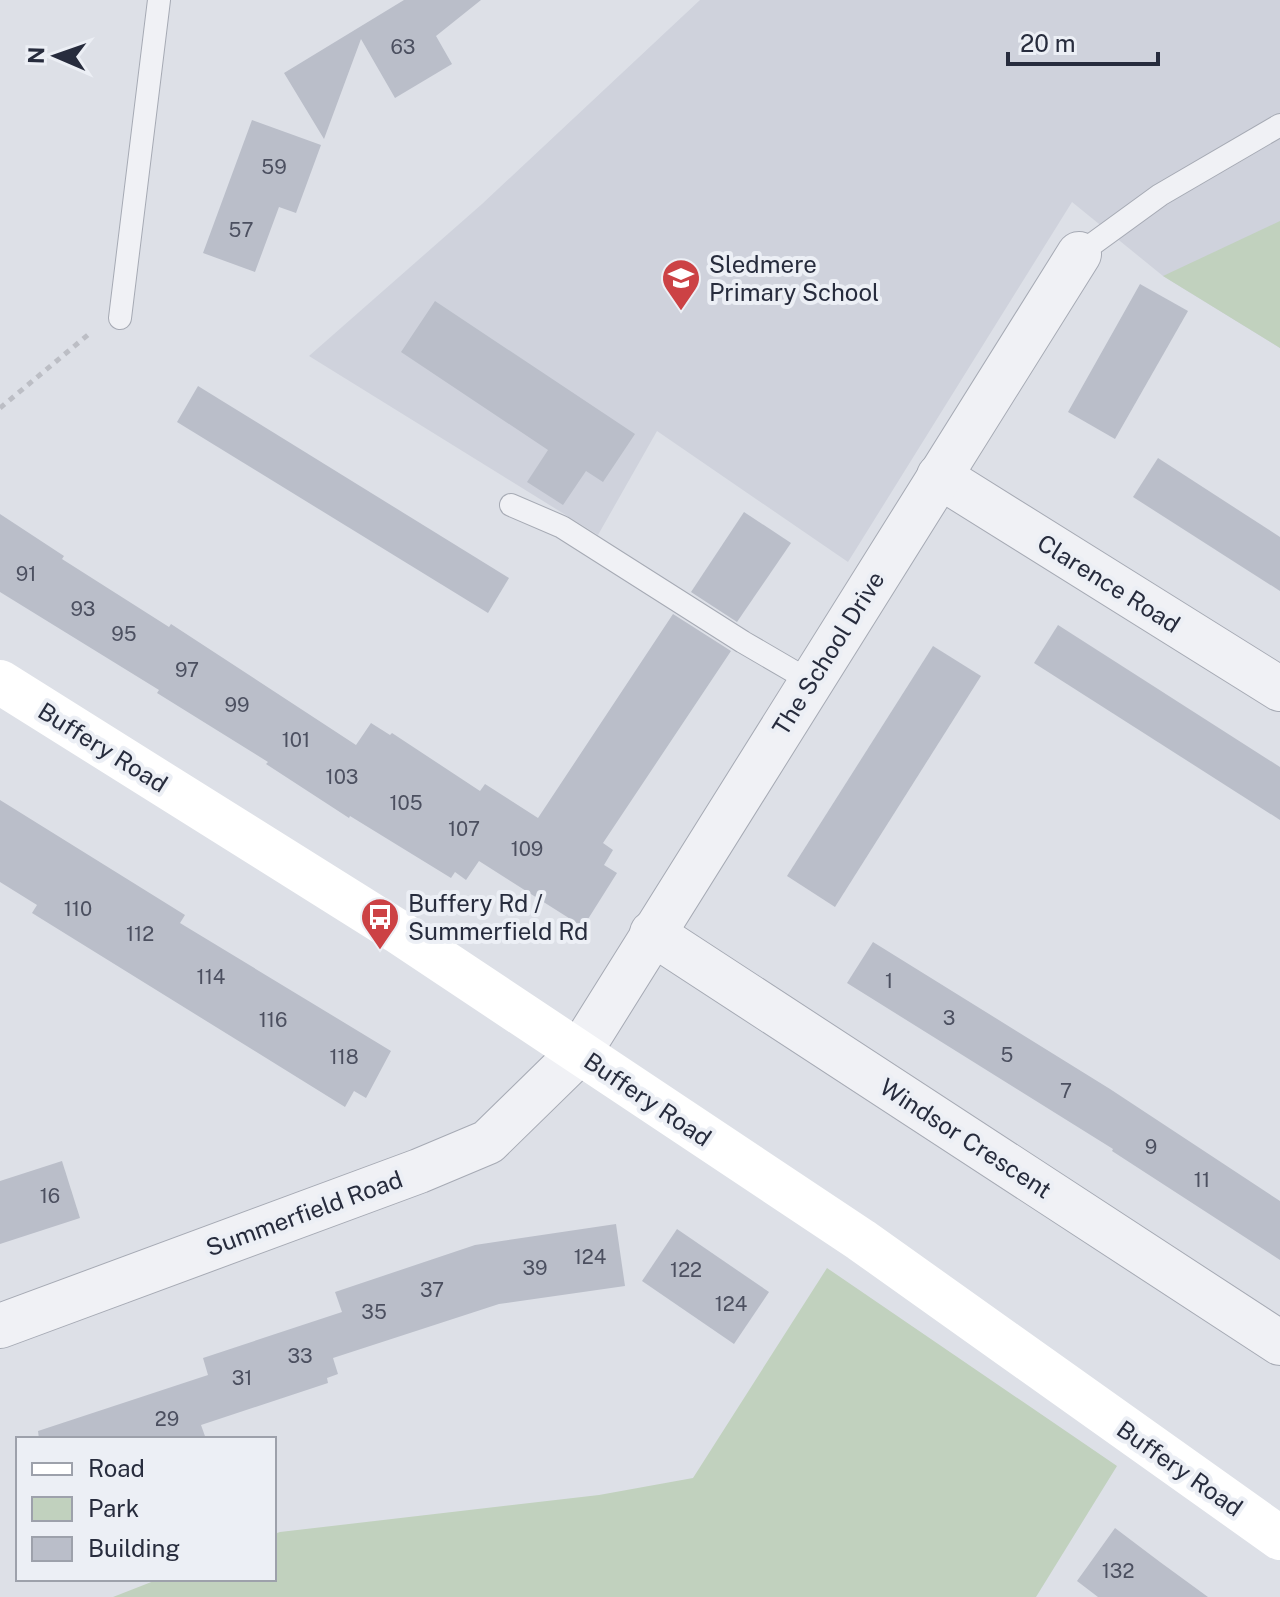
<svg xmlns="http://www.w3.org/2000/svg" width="1280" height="1597" viewBox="0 0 1280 1597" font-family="'Public Sans',sans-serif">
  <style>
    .built { fill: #cfd2dc }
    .green { fill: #c1d1be }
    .building { fill: #babec9 }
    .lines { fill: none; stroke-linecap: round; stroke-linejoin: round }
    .lane-casing { stroke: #a6aab4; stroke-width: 24 }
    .street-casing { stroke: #a6aab4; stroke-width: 46 }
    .path { stroke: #bcbec5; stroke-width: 5; stroke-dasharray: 6 6; stroke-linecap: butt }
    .lane { stroke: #f0f1f5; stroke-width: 22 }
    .street { stroke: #f0f1f5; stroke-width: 44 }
    .secondary { stroke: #fff; stroke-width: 44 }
    .labels { text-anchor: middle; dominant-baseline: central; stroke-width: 8; stroke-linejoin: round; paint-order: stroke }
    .number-label { font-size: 20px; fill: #4c5060 }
    .poi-label { font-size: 24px; fill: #272c3d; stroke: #eceff5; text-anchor: start }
    .street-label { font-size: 24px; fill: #272c3d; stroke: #eceff5 }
  </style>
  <rect width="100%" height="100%" fill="#dde0e7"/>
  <!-- built -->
  <path class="built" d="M700,0H1280V348L1163,276L1072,202L848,562L657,431L598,535L309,356L482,204Z"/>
  <!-- green -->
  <g class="green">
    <path d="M1280,221V348L1163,276Z"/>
    <path d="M827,1268L1117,1466L1036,1597H113L159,1579H274V1534L280,1532L599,1495L693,1478Z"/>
  </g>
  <!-- building -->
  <g class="building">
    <path d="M404,0H481L436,36L452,64L395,98L361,39L324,139L284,73Z"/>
    <path d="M252,120L321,145L296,213L279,207L255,272L203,253Z"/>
    <path d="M1140,284L1188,311L1115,439L1068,412Z"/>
    <path d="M435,301L635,434L603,482L586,471L563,505L527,482L548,450L401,352Z"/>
    <path d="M198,386L509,578L488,613L177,422Z"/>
    <path d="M1158,458L1280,537V591L1133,497Z"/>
    <path d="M744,512L791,543L737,622L691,592Z"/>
    <path d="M0,514L64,556L62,559L169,627L171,624L356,745L371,723L390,735L392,733L480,791L485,784L538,818L673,614L731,651L603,843L613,850L604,865L617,873L583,927L479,861L466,880L455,872L451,878L350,816L349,818L266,764L268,762L157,693L159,690L0,592Z"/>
    <path d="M1058,625L1280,767V820L1034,663Z"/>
    <path d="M933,646L981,676L835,907L787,876Z"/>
    <path d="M0,800L185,915L180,923L391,1051L366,1098L354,1091L345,1107L32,913L37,905L0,882Z"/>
    <path d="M873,942L1110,1089L1280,1201V1260L1112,1151L1113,1149L847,983Z"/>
    <path d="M62,1161L80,1218L0,1244V1181Z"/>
    <path d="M616,1224L625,1286L499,1304L333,1358L338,1374L327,1378L328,1383L201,1425L206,1439H39L38,1431L208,1375L203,1358L342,1312L335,1292L475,1245Z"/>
    <path d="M677,1229L769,1292L734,1344L642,1281Z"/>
    <path d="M1115,1528L1160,1562L1208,1597H1098L1077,1581Z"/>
  </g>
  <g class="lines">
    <!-- lane casing -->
    <g class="lane-casing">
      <g id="lane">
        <path d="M1079,254L1160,195L1280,125"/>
        <path d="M120,318L159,0"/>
        <path d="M511,505L562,527L743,642L810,681"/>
      </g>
    </g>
    <!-- street casing -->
    <g class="street-casing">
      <g id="street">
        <path d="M939,476L1280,689"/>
        <path d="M652,933L1280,1343"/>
        <path d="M0,1326L419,1171L488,1142L579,1053L1079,254"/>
      </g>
    </g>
    <!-- path -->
    <path class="path" d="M0,408L89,334"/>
    <!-- lane -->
    <use href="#lane" class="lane"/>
    <!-- street -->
    <use href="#street" class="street"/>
    <!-- secondary -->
    <path class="secondary" d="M0,682L397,931L861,1240L1280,1538"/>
  </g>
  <!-- icons -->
  <defs>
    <g id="school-pin" transform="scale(2)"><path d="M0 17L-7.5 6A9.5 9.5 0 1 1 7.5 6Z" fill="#cc4245" stroke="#eceff5"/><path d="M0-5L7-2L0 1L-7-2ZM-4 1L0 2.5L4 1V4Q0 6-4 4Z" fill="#fff"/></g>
    <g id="bus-pin" transform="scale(2)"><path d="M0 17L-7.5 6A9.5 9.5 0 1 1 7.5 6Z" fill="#cc4245" stroke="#eceff5"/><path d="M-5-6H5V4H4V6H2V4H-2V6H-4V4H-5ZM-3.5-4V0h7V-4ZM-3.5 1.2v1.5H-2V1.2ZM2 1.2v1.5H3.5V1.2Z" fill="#fff"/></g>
  </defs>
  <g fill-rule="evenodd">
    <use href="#school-pin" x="681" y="278"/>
    <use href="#bus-pin" x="380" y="917"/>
  </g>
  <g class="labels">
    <!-- number labels -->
    <g class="number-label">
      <text x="403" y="47">63</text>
      <text x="274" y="167">59</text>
      <text x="241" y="230">57</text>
      <text x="26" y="574">91</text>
      <text x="83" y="609">93</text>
      <text x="124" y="634">95</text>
      <text x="187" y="670">97</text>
      <text x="237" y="705">99</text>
      <text x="296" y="740">101</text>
      <text x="342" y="777">103</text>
      <text x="406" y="803">105</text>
      <text x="464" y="829">107</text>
      <text x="527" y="849">109</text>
      <text x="78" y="909">110</text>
      <text x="140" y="934">112</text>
      <text x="211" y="977">114</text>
      <text x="889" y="981">1</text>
      <text x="949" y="1018">3</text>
      <text x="273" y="1020">116</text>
      <text x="1007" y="1055">5</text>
      <text x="344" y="1057">118</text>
      <text x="1066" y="1091">7</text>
      <text x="1151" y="1147">9</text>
      <text x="1202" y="1180">11</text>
      <text x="50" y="1196">16</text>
      <text x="590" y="1257">124</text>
      <text x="535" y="1268">39</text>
      <text x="686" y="1270">122</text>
      <text x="432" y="1290">37</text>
      <text x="731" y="1304">124</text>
      <text x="374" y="1312">35</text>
      <text x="300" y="1356">33</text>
      <text x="242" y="1378">31</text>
      <text x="167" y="1419">29</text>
      <text x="1118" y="1571">132</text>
    </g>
    <!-- poi labels -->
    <g class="poi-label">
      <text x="709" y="264">Sledmere<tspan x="709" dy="28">Primary School</tspan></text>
      <text x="408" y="903">Buffery Rd /<tspan x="408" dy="28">Summerfield Rd</tspan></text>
    </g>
    <!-- street labels -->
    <g class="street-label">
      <text transform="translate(1109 583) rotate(32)">Clarence Road</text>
      <text transform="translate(828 653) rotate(-58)">The School Drive</text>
      <text transform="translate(103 747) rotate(32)">Buffery Road</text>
      <text transform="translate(648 1099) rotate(34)">Buffery Road</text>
      <text transform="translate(966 1138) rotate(33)">Windsor Crescent</text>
      <text transform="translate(304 1213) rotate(-20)">Summerfield Road</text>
      <text transform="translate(1180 1468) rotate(35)">Buffery Road</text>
    </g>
  </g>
  <!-- legend -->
  <rect x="16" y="1437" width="260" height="144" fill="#eceff5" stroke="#9da1ab" stroke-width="2"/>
  <rect x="32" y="1463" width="40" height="12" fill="#ffffff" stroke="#9da1ab" stroke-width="2"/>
  <text x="88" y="1477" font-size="24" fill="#272c3d">Road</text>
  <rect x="32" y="1497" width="40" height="24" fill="#c1d1be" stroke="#9da1ab" stroke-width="2"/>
  <text x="88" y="1517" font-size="24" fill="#272c3d">Park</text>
  <rect x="32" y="1537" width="40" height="24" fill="#babec9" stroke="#9da1ab" stroke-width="2"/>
  <text x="88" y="1557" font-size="24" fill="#272c3d">Building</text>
  <!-- north arrow -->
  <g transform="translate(56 56) rotate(272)" stroke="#eceff5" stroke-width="6" paint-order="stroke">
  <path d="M0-6L14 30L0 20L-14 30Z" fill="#272c3d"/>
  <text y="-12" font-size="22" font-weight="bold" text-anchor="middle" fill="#272c3d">N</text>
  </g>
  <!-- scale -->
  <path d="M1008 52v12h150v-12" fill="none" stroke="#272c3d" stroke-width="4"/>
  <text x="1020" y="52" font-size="24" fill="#272c3d" stroke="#eceff5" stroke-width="6" paint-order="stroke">20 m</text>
</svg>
